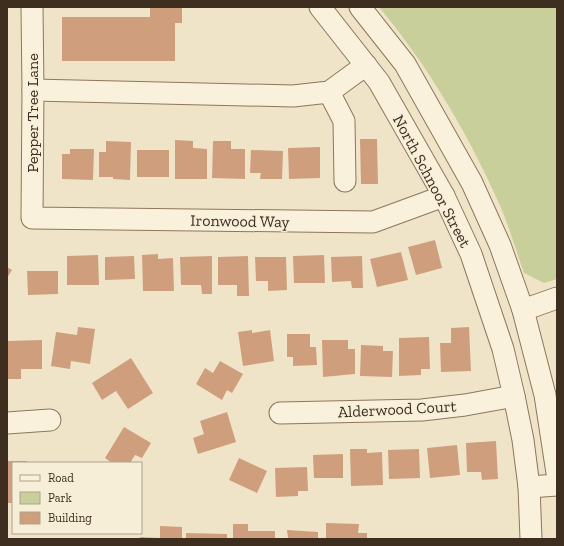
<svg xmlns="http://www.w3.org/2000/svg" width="564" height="546" viewBox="0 0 564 546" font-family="'Zilla Slab',serif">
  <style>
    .green { fill: #c9cf9b }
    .building { fill: #cf9f7d }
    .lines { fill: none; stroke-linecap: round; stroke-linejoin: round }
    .minor-casing { stroke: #8d765c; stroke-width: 23 }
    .minor { stroke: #faf1dc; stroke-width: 21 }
    .labels { text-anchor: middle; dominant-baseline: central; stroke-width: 3; stroke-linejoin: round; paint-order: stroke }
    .street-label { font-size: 16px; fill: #3d2e20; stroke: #f7eed8 }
  </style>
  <rect width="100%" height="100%" fill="#f0e4c8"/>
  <!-- green -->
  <path class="green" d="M379,7H557V279L544,283L524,273C515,248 508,222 497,199C466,130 427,65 379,7Z"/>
  <!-- building -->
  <g class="building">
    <path d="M150,7H182V23H175V61H62V17H150Z"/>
    <path d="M360,139H377L378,184H361Z"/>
    <path d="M175,140L193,141V148L207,149V179H175Z"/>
    <path d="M106,141L131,142L130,180L113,179V177H99V152H106Z"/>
    <path d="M213,141H231V149H245V179L212,178Z"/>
    <path d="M320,147V178L289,179L288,148Z"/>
    <path d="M70,149H94L93,180L62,179V154H70Z"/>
    <rect x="137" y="150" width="32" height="27"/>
    <path d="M251,150L283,151L282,179H260L261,173H250Z"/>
    <path d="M435,240L442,268L416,275L408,247Z"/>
    <path d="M401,252L408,280L377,287L370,259Z"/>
    <path d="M158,254V259L173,258L174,291H143L142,255Z"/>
    <path d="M98,255L99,285H67V256Z"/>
    <path d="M324,255L325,283H294L293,256Z"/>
    <path d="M134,256L135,279L105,280V257Z"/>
    <path d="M212,256V294H202L201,285H181L180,257Z"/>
    <path d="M248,256L249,296H237V285H218V257Z"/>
    <path d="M362,256L363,288H352L351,281L332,282L331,257Z"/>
    <path d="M255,257H286L287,290L268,291V281H256Z"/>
    <path d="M7,267L12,270L7,278Z"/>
    <path d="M27,271H58V294L28,295Z"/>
    <path d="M78,327L95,329L90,364L71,361L70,369L51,366L56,332L77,335Z"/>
    <path d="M469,327L471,371L441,372L440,343H451V328Z"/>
    <path d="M252,330V333L270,330L274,361L243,366L238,332Z"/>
    <path d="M287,334H310V347H316L317,365L293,366V357H287Z"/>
    <path d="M429,337L430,369H421V375L399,376V338Z"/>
    <path d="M42,340V369H21V379H7V341Z"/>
    <path d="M322,340H348V349H355V374L323,377Z"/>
    <path d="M361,345L383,346V351H393L392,377L360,376Z"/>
    <path d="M131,358L153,393L128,409L116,391L102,400L92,383Z"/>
    <path d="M220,361L243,374L232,393L227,390L222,400L196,384L205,368L213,373Z"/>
    <path d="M227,412L236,442L198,454L193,438L204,434L200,421Z"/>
    <path d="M124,427L151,443L142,458L135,455L130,463H112L105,458Z"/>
    <path d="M496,441L498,479L482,480L481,472H467L466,443Z"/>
    <path d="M457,445L460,475L430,478L427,448Z"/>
    <path d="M350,449H367V453L382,452L383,485L351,486Z"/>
    <path d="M419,449L420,478L389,479L388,450Z"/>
    <path d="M343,454V478H314L313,455Z"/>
    <path d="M239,458L267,471L257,493L229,480Z"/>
    <path d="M7,461H27V463H13V503H7Z"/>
    <path d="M307,467L308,491H298V496L276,497L275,468Z"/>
    <path d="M326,523L359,524L358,533H367V539H326Z"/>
    <path d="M233,524H248V531H275V539H233Z"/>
    <path d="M160,526L182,527V539H140V537L160,538Z"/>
    <path d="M287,530L318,532V539H279V538H288Z"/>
    <path d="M186,533L227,534V539H186Z"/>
  </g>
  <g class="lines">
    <!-- minor casing -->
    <g class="minor-casing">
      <g id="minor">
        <path d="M32,7L33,90L32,218L373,222L444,196"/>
        <path d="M320,7L379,82L444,196L471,254L503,349L514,396L523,440L529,487L531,539"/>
        <path d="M360,7L405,64L472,183L500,245L523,310L545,395L557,473"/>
        <path d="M33,90L293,96L329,92L366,65"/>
        <path d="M329,92L344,121L345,181"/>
        <path d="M523,310L557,298"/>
        <path d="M280,413L422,410L465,405L514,396"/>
        <path d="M7,423L50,420"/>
        <path d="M529,487L557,485"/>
      </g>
    </g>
    <!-- minor -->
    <use href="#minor" class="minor"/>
  </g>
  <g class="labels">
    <!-- street labels -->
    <g class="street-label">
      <text transform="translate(32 113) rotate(-90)">Pepper Tree Lane</text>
      <text transform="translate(432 181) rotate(62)">North Schnoor Street</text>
      <text transform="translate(240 221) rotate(1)">Ironwood Way</text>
      <text transform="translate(397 409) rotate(-3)">Alderwood Court</text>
    </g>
  </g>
  <!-- border -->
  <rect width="564" height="546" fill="none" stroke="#3d2e20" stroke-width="16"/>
  <!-- legend -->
  <rect x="12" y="462" width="130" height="72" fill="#f7eed8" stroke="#ada18e"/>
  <rect x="20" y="475" width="20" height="6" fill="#faf1dc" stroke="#ada18e"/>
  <text x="48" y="482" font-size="12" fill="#3d2e20">Road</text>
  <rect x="20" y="492" width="20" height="12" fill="#c9cf9b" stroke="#ada18e"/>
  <text x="48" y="502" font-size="12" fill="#3d2e20">Park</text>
  <rect x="20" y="512" width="20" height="12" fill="#cf9f7d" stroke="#ada18e"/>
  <text x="48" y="522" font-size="12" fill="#3d2e20">Building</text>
</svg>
